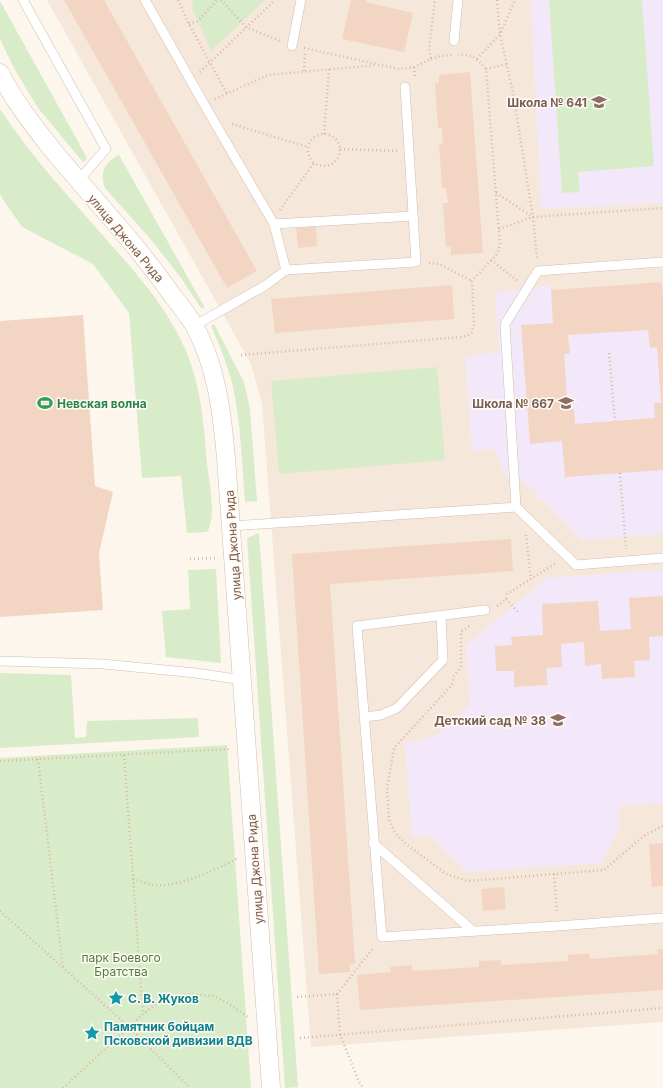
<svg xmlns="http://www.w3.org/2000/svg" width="663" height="1088" viewBox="0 0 663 1088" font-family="Inter,sans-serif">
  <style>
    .residential { fill: #f5e8da }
    .education { fill: #f3e8fa }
    .green { fill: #d8ecc9 }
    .building { fill: #f3d5c3; fill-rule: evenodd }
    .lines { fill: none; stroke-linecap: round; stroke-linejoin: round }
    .lane-casing { stroke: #d1beb0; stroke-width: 10 }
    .street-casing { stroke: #d1beb0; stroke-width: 19 }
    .path { stroke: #d9b8a5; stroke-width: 2.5; stroke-dasharray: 1 3; stroke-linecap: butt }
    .lane { stroke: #fff; stroke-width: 9 }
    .street { stroke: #fff; stroke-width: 18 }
    .labels { text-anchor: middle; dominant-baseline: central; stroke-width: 3; stroke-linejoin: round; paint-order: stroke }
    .education-label { font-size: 12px; font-weight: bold; fill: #785e54; stroke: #fffaf3; text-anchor: end }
    .street-label { font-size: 12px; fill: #7a5c4d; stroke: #fffaf3 }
    .leisure-label { font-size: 12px; font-weight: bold; fill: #27864d; stroke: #fffaf3; text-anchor: start }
    .park-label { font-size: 12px; fill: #537a41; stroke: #fffaf3 }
    .culture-label { font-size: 12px; font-weight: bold; fill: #0d838f; stroke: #fffaf3; text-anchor: start }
  </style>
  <rect width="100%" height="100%" fill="#fdf6ec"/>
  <!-- residential -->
  <path class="residential" d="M47,0H663V1022L311,1047L262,404L251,364Z"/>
  <!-- education -->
  <g class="education">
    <path d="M531,0H663V203L541,209Z"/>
    <path d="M662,282L663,299V534L582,540L542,500L535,499V489H529L519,478L507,479L495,449L472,451L465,357L499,352L495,293L550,285L551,290Z"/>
    <path d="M663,570V803L619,806V829L602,863L467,872L430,836H412L405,744L435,736L470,704L466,645L547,578Z"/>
  </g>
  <!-- green -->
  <g class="green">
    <path d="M192,0H265L211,51L193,10Z"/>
    <path d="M549,0H642L654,166L578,172L580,192L562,193Z"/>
    <path d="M0,1L86,156L87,158L84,162L82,161L38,108L15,70L0,39Z"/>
    <path d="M0,109C32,158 73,201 111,245C140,277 169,311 186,351C201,386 204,426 207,464C209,482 217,517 207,532L187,533L181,476L142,478L129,313L93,264L22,227L4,201L0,194Z"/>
    <path d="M119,155L205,308H201L181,278L153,242L105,188C99,172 105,162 119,155Z"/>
    <path d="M214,324L244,382L250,409L257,501L245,502C242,464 241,424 233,387C228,366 220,346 211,326Z"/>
    <path d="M437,367L445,460L279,474L271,381Z"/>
    <path d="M259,533L298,1087L285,1088L247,538Z"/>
    <path d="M216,569L221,663L166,657L162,611L190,609L188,570Z"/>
    <path d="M0,673L71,675L75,738L86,737L87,721L198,718L199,737L0,748Z"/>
    <path d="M227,745L251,1088H0V758Z"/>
  </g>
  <!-- building -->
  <g class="building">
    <path d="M64,0H104L257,271L227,288Z"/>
    <path d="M351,0H367L366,2L413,13L404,52L342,39Z"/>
    <path d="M470,72L483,253L451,255V246L446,247L443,203H448L446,188H442L439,144L443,143L442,128H438L435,83H439V75Z"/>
    <path d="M316,227L317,246L298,248L296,228Z"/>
    <path d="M662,282L663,299V470L565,477L562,441L530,444L521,325L553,323L551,290ZM648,330L650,348L657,347L661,403H654L655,418L575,424L574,409H568L564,354L570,353L568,335Z"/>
    <path d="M452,285L454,319L275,333L271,299Z"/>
    <path d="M83,315L95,486L113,492L99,553L103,610L0,617V321Z"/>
    <path d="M511,539L513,571L330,584L355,964H350V972L319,974L292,554Z"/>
    <path d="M663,596V636L649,637L650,660L634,661L635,677L602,679L601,664L585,666L584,642L561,644L562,667L546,668L548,685L514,687V671H496L495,646L512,645L511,637L543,635L542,604L598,601L600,631L631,629L629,598Z"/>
    <path d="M663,843V886L652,887L649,844Z"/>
    <path d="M504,887L506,909L483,911L481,889Z"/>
    <path d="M657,949H663V990L360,1010L357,975L391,972L390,967L412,965V971L479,967V961L501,960V965L568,961V955L581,954H589L590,959L658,954Z"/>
  </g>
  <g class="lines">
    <!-- lane casing -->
    <g class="lane-casing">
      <g id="lane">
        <path d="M23,0L106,149L78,181"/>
        <path d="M145,0L212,118L274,224L286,270L266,285L194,326"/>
        <path d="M454,41L458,0"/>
        <path d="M292,46L301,0"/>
        <path d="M274,224L413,216"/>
        <path d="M286,270L416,262L405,87"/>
        <path d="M516,507L505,324L538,271L662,262"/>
        <path d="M231,526L516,507L576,565L663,558"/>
        <path d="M485,610L357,626C366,730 373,834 382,937L558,926L663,918"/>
        <path d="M0,661L103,664L196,673L242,680"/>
        <path d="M365,717L381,715L397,708L443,660L441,616"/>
        <path d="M373,843L473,931"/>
      </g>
    </g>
    <!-- street casing -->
    <g class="street-casing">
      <path id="street" d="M0,73C13,100 33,125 51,148C91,197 136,243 172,295C180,305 189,316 195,327C217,368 222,413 226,458L271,1088"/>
    </g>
    <!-- path -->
    <g class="path">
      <path d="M178,0L189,24L227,94"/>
      <path d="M221,0L246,27L280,41"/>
      <path d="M497,0L500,34L513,93L533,217L537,258"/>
      <path d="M189,24L198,21L217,0"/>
      <path d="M304,48L399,69L414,67L431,59L429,48L435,0"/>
      <path d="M431,59L440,56L453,55"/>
      <path d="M477,59L500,34L515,0"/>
      <path d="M414,67L415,78"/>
      <path d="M486,69L507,64"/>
      <path d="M304,71L305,52"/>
      <path d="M200,72L275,0"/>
      <path d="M215,99L268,75L377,65"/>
      <path d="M232,124L308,147"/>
      <path d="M324,134L329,68"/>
      <circle cx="324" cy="150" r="16"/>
      <path d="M340,149L397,151"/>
      <path d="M496,193L533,217"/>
      <path d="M280,210L314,163"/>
      <path d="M499,229L533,217L663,208"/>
      <path d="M491,260L518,281"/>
      <path d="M429,263L439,264L472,281"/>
      <path d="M609,353L615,421"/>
      <path d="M241,355L462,337L471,334L474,325L472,281L497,254L500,245L486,69C476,58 473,54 458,55"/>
      <path d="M620,473L626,549"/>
      <path d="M526,535L531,579"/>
      <path d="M190,559L215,558"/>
      <path d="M506,599L518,612"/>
      <path d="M497,606L506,599L507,594L556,563"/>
      <path d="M469,626L461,632V667L454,676L452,685L394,748L387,790L389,819L395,833L405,843L446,874L468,881L604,870L645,835L663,826"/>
      <path d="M124,755L143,1014"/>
      <path d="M38,759L63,968"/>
      <path d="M0,761L229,749"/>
      <path d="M554,874L557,913"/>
      <path d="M133,879C140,881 147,884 154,885C177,888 218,869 238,858"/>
      <path d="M0,911L129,1027L190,1088"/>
      <path d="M337,994L340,1034L359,1082L363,1088"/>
      <path d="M297,997L337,994L374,947"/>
      <path d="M300,1038L663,1008"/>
      <path d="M63,1088L143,1014L161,1000L174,996L190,994L214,996L226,1002L248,1017"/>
    </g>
    <!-- lane -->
    <use href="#lane" class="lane"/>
    <!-- street -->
    <use href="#street" class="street"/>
  </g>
  <!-- icons -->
  <defs>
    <g id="school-bare" transform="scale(1.2)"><path d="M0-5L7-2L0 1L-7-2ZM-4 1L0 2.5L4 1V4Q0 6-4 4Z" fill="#8d6e63" stroke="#fffaf3" stroke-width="2.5" paint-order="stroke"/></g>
    <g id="stadium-bare" transform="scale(1.2)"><path d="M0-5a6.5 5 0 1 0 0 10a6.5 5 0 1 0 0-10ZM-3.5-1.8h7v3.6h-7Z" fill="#2e9e5b" stroke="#fffaf3" stroke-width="2.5" paint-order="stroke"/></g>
    <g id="sight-bare" transform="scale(1.2)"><path d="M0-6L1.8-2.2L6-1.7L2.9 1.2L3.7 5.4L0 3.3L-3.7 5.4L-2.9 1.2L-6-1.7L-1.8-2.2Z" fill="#0f9aa8" stroke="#fffaf3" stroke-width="2.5" paint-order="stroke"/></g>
  </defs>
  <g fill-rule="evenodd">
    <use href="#school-bare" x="599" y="102"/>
    <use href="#stadium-bare" x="45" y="403"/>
    <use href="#school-bare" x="566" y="403"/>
    <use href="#school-bare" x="558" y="720"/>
    <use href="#sight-bare" x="116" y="998"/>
    <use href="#sight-bare" x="92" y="1033"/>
  </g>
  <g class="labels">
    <!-- education labels -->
    <g class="education-label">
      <text x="587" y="102">Школа № 641</text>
      <text x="554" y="403">Школа № 667</text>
      <text x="546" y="720">Детский сад № 38</text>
    </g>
    <!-- street labels -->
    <g class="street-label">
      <text transform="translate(126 238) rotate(50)">улица Джона Рида</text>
      <text transform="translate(233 545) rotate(-94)">улица Джона Рида</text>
      <text transform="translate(255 869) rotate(-94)">улица Джона Рида</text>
    </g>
    <!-- leisure labels -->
    <g class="leisure-label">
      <text x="57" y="403">Невская волна</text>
    </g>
    <!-- park labels -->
    <g class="park-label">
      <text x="121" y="957">парк Боевого<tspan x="121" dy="14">Братства</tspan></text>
    </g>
    <!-- culture labels -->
    <g class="culture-label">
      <text x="128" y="998">С. В. Жуков</text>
      <text x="104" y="1026">Памятник бойцам<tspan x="104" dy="14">Псковской дивизии ВДВ</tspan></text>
    </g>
  </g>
</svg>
